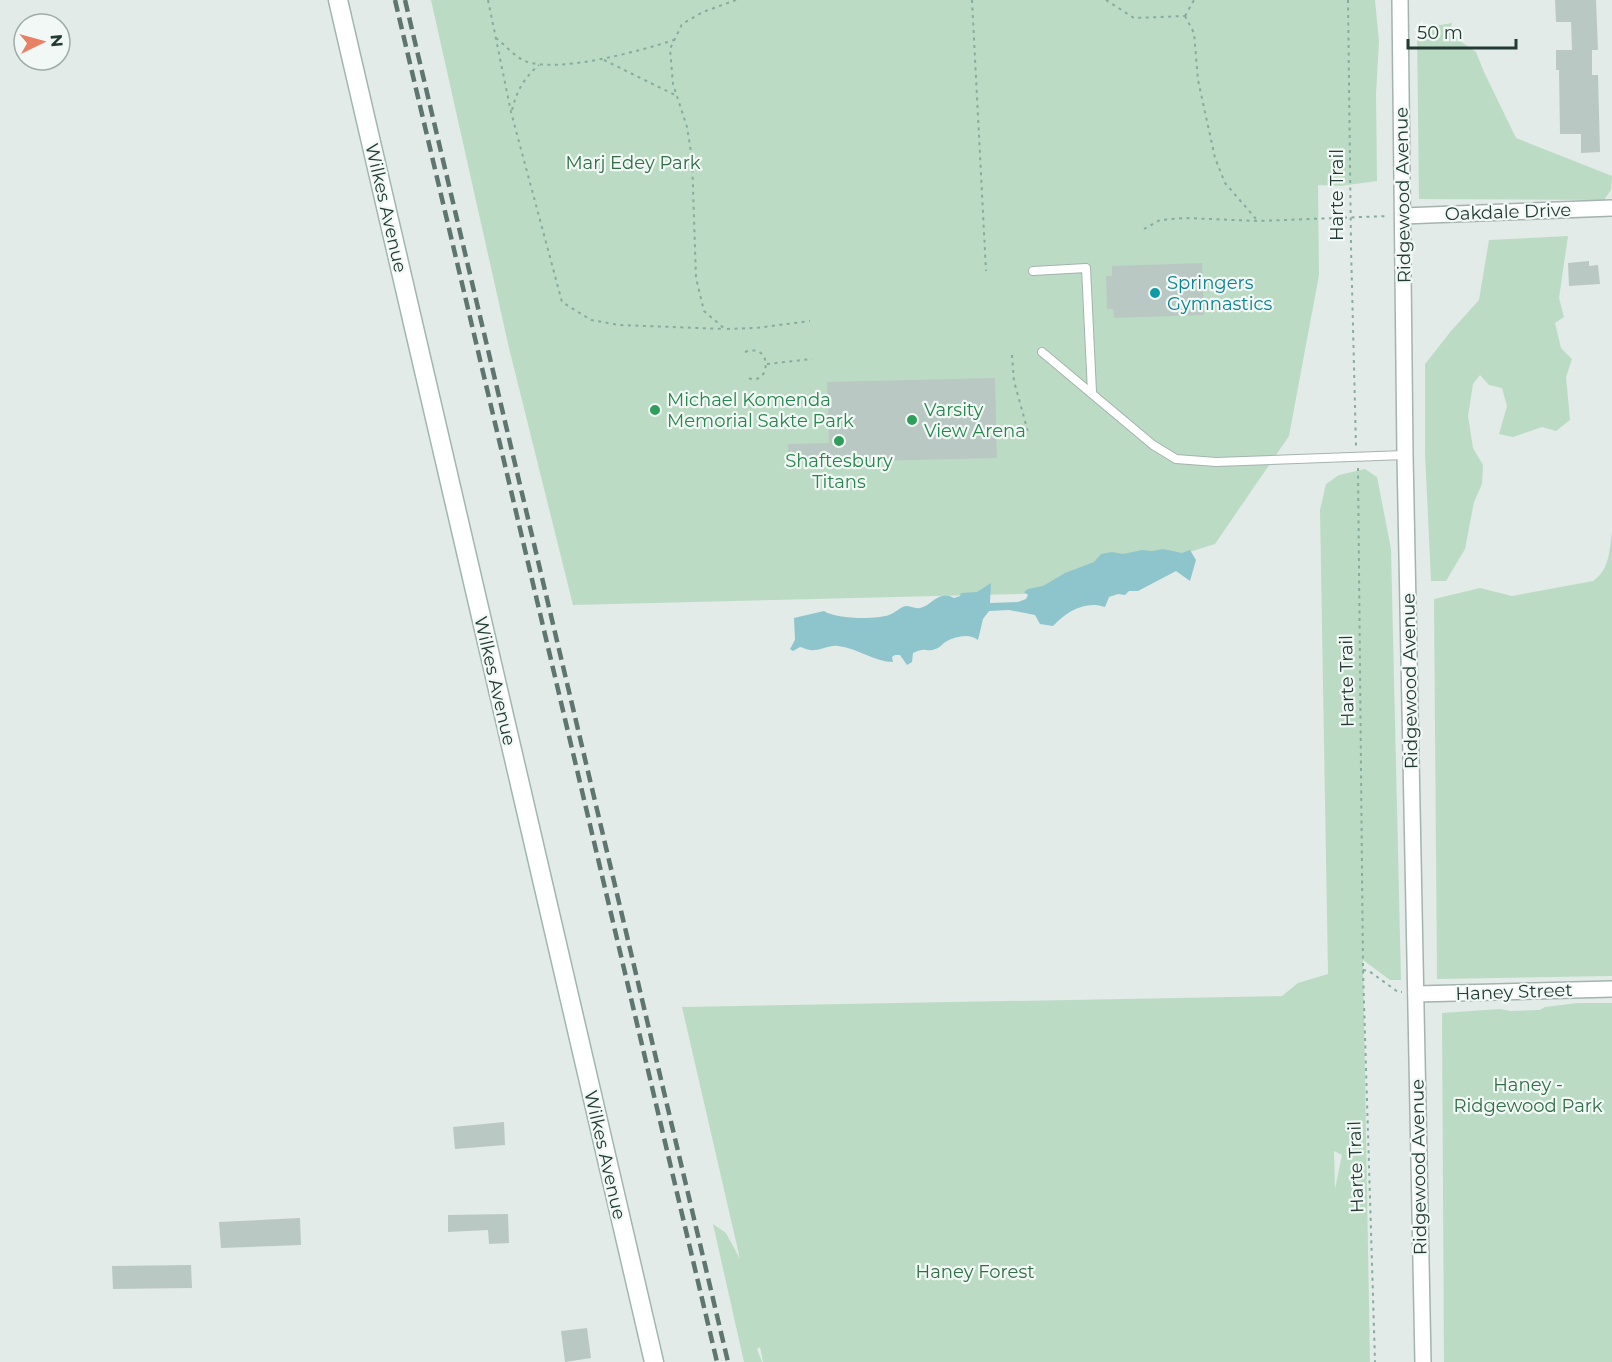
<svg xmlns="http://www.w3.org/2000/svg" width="1612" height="1362" viewBox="0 0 1612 1362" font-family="Montserrat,sans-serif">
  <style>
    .green { fill: #bcdbc4; fill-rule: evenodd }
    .water { fill: #8ec4cc }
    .building { fill: #bac8c3 }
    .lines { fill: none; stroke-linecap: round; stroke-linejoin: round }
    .service-casing { stroke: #a5b3ae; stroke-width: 10 }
    .minor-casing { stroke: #a5b3ae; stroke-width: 18 }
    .secondary-casing { stroke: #a1b6ae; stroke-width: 21 }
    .path { stroke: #85ac9f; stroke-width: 2; stroke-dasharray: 3 4.5; stroke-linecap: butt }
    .service { stroke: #fff; stroke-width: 8 }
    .minor { stroke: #fff; stroke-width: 15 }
    .secondary { stroke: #fff; stroke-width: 18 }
    .rail { stroke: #5e766f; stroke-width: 4.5; stroke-dasharray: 12 6; stroke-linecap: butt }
    .culture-dot { fill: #0f9aa8; stroke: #f2f8f5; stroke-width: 2 }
    .leisure-dot { fill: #2e9e5b; stroke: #f2f8f5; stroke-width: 2 }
    .labels { text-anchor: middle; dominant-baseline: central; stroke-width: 4.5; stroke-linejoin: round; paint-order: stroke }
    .park-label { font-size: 18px; fill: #316e47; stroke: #f2f8f5 }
    .street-label { font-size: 18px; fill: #233b34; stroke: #f2f8f5 }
    .culture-label { font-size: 18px; fill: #0d838f; stroke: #f2f8f5; text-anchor: start }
    .leisure-label { font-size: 18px; fill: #27864d; stroke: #f2f8f5; text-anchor: start }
  </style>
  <rect width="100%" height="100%" fill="#e2ebe7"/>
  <!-- green -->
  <g class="green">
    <path d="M431,0H1375L1379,42L1376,93L1377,181L1340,186L1318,185L1319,275L1289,436L1215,544L1058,593L573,605L509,348Z"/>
    <path d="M1452,23L1450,31L1460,41L1476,52L1484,72L1516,138L1612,176L1611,190L1604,200L1419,199L1417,29Z"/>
    <path d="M1568,236L1559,298L1564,317L1555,323L1561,348L1572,359L1566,377L1570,420L1556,431L1542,427L1513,437L1499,434L1507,406L1502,388L1489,385L1480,375L1473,384L1468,416L1473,448L1483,465L1482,484L1474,502L1465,549L1446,581H1431L1425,453V364L1451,331L1479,300L1489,240Z"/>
    <path d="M1365,469L1377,477L1391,549L1401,980H1390L1363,960L1370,1362H763L760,1347L757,1349L762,1362H744L713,1224L726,1233L740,1259L682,1007L1282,996L1298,983L1328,974L1320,510L1326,484L1339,475ZM1334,1151L1342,1155L1335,1189Z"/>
    <path d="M1612,532V976L1437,979L1434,599L1480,588L1512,596L1593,581C1610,569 1609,551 1612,532Z"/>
    <path d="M1578,1003H1612V1362H1444L1442,1013L1500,1009L1510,1011L1540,1010L1545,1007Z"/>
  </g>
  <!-- water -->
  <path class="water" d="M1163,549L1182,553L1190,550L1196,560L1190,581L1176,571L1138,591H1129L1125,595L1118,594L1109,597L1105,607C1085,600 1066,612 1053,626L1040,624L1035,615L1009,610L989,611L983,619L978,640C970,633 956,636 947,641C942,643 941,648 935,649C926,653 926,646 913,653L912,662L907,665L900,655H895L892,657L893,662C875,662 857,648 838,646C829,645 823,650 814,650C810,651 804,648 800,647L793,651L790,649L795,640L794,618L824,611C835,619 875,620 889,615C895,613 900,607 906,606C910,606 915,609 920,608C931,606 939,589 954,598L960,596L961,593L977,592L991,583L990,603L1018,602L1026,599L1028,595L1024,592L1028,589L1043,586L1065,573L1094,562L1101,554L1112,552L1123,554L1142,550L1152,551Z"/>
  <!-- building -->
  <g class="building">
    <path d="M1555,0H1596L1598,50H1592V75H1598L1600,152L1581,153V134H1560L1559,70H1556V50H1572L1571,22H1556Z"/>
    <path d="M1589,261V266L1598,265L1600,284L1569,286L1568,263Z"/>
    <path d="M1202,263L1204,315L1114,318L1113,309H1107L1106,276H1112V266Z"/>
    <path d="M995,378L997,458L829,462V459L788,460V444L829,443L827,382Z"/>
    <path d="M504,1122L505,1145L455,1149L453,1127Z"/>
    <path d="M508,1214L509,1243L489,1244L488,1230L448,1232V1215Z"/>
    <path d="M300,1218L301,1245L221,1248L219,1222Z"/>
    <path d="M191,1265L192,1288L113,1289L112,1266Z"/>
    <path d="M587,1328L591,1358L565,1362L561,1331Z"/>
  </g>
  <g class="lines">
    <!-- service casing -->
    <g class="service-casing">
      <g id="service">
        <path d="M1033,271L1086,268L1092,392"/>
        <path d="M1042,352L1153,445L1176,459L1216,462L1405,455"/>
      </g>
    </g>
    <!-- minor casing -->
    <g class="minor-casing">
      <g id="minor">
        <path d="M1400,0L1405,455L1423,1362"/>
        <path d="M1403,216L1612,208"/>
        <path d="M1416,994L1612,989"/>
      </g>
    </g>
    <!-- secondary casing -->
    <g class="secondary-casing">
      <path id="secondary" d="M338,0L654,1362"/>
    </g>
    <!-- path -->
    <g class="path">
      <path d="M488,0L511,112L562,302L591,320L619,325L725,329"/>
      <path d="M736,0L703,12L682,24L670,49L673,84L687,127L692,158L696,278L704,311L725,329L756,328L810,321"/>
      <path d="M972,0L986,271"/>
      <path d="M1106,0L1134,18L1185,16"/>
      <path d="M1348,0L1351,246L1356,447"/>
      <path d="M1185,16L1194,33L1198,80L1215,158L1225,183L1257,220"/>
      <path d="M1185,16L1194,0"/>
      <path d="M496,38C505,45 515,57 525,61C557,74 640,51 674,40"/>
      <path d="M604,60L677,96"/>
      <path d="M512,110C517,90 524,78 539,65"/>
      <path d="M1144,229L1160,220L1185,218L1258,221L1388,216"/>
      <path d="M745,352C774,341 771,390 746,377"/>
      <path d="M1012,355L1014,381L1028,432"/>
      <path d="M767,364L812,359"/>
      <path d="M1358,468L1363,970L1375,1362"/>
      <path d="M1363,970L1369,971L1398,992H1402"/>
    </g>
    <!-- service -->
    <use href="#service" class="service"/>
    <!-- minor -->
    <use href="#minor" class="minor"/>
    <!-- secondary -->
    <use href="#secondary" class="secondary"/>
    <!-- rail -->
    <g class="rail">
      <path d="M395,0L717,1362"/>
      <path d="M405,0L728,1362"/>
    </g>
  </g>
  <!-- markers -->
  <circle class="culture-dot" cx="1155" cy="293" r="6"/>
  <g class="leisure-dot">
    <circle cx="655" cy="410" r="6"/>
    <circle cx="912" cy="420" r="6"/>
    <circle cx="839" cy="441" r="6"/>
  </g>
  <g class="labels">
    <!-- park labels -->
    <g class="park-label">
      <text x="633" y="163">Marj Edey Park</text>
      <text x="1528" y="1085">Haney -<tspan x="1528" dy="21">Ridgewood Park</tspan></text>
      <text x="975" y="1272">Haney Forest</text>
    </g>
    <!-- street labels -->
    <g class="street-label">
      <text transform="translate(1337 195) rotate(-90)">Harte Trail</text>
      <text transform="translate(1403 195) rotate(-91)">Ridgewood Avenue</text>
      <text transform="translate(386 208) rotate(77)">Wilkes Avenue</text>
      <text transform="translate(1508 212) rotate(-2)">Oakdale Drive</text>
      <text transform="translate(495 681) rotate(77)">Wilkes Avenue</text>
      <text transform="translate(1347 681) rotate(-91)">Harte Trail</text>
      <text transform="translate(1410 681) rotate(-91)">Ridgewood Avenue</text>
      <text transform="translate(1514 992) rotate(-2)">Haney Street</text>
      <text transform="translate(605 1155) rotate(77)">Wilkes Avenue</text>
      <text transform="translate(1356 1167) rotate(-92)">Harte Trail</text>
      <text transform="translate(1419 1167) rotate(-91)">Ridgewood Avenue</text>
    </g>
    <!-- culture labels -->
    <g class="culture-label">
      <text x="1167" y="283">Springers<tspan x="1167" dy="21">Gymnastics</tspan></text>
    </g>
    <!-- leisure labels -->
    <g class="leisure-label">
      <text x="667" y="400">Michael Komenda<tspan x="667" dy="21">Memorial Sakte Park</tspan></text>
      <text x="924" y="410">Varsity<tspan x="924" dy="21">View Arena</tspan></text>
      <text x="839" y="461" text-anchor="middle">Shaftesbury<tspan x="839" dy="21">Titans</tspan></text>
    </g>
  </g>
  <!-- north arrow -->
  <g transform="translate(42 42) rotate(85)"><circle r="28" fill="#f2f8f5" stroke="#9faca8" stroke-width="1.5"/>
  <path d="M0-4.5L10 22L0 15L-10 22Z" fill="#e78064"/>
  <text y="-9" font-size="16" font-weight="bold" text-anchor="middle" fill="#233b34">N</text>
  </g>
  <!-- scale -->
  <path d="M1408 39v9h108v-9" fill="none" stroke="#233b34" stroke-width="3"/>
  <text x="1417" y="39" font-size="18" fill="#233b34" stroke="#f2f8f5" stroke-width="4.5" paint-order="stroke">50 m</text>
</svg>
